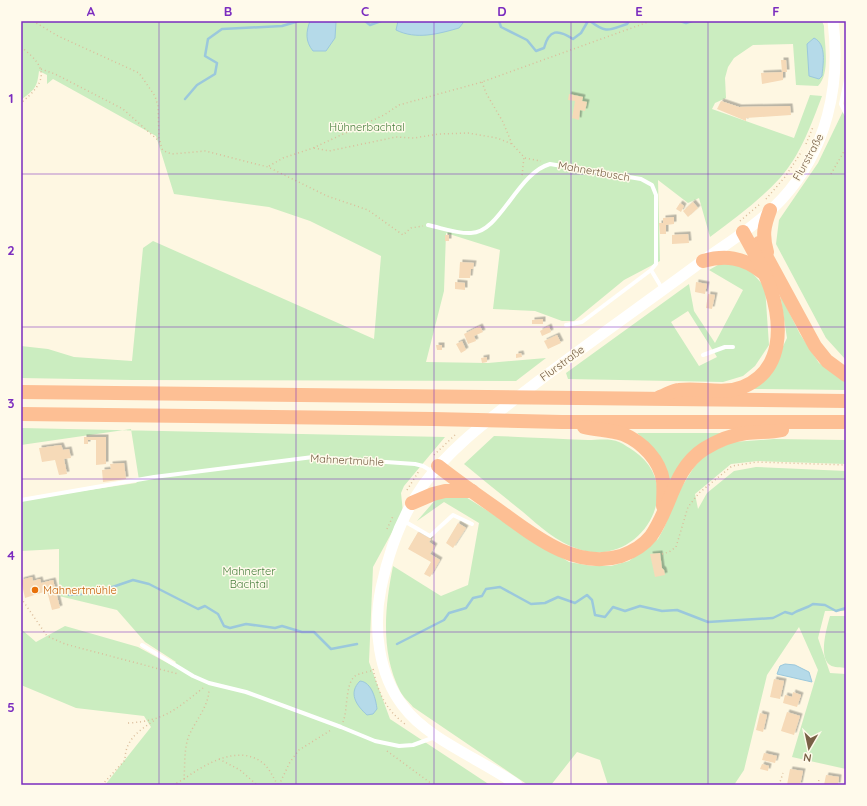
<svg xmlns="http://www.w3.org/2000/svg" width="867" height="806" viewBox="0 0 867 806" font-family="Quicksand,sans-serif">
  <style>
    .green { fill: #cbedc0; fill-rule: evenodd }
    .water { fill: #b5dae9; stroke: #9bc8dc }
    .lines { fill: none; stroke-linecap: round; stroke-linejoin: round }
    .stream { stroke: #9bc8dc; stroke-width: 2.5 }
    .building { fill: #f6dab8; filter: url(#shadow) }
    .path { stroke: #dbbd9b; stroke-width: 1.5; stroke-dasharray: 1 3; stroke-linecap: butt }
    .service { stroke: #fff; stroke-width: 4 }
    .secondary { stroke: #fff; stroke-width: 11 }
    .motorway { stroke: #fdbf94; stroke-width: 14 }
    .grid { fill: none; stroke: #7b2cbf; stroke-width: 1; stroke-opacity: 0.55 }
    .food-dot { fill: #e8710a; stroke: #fffaeb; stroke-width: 1.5 }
    .labels { text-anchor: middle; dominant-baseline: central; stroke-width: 3; stroke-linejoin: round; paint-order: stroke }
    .park-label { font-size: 11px; fill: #477f3d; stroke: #fffaeb }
    .street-label { font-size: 11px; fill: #786046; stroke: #fffaeb }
    .food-label { font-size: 11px; fill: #c56008; stroke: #fffaeb; text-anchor: start }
    .neatline { fill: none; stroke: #7b2cbf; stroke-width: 1.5 }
    .grid-label { font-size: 13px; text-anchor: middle; font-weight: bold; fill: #7b2cbf }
  </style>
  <defs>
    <filter id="shadow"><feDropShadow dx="2.5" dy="-2.5" stdDeviation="0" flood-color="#0004"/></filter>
  </defs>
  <rect width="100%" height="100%" fill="#fef7e2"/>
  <!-- green -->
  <g class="green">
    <path d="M21,21H822L824,26C824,43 831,73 818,86L796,85L793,44L753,45L734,58L728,67L725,78L726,98L715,103L712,109L794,138L810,95L822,96C812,123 800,156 780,178C759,201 734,219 710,237L699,198L688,203L658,180L660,261L624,280L574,321H562L535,311L493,309L500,250L446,233L444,291L426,362L488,363L546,358L516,381L132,380L21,378V346L48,349L74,357L132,361L143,248L153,241L374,339L381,256L310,221L269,207L174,194L156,136L53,79L47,84V75L39,71C37,88 35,89 21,100Z"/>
    <path d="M846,105V360L826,338L776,244L779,220L818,163Z"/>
    <path d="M725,261L746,266L765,287L769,345L755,366L743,376L723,382L568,379L566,373L689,284L694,311L715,343L743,290L709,270ZM688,311L717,357L699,366L671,322Z"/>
    <path d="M780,294L800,334L819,363L846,380V390L753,389L771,371L787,338Z"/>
    <path d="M21,428L445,437L404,486L401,493L403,512L373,567L369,662L390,719L490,785H105L151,727L144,716L76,708L21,685V629L36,642L65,626L138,647L173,666L176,662L145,642L117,610L59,596V549L21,551V500L136,483L139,480L131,429L21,445Z"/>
    <path d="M637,433H721L670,486C663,461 657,450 637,433Z"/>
    <path d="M494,436C526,437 557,439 588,440C597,440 610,438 619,442C624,444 629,448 634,451C689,489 638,570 578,549C557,542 539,526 523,512C503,496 483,480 464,464Z"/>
    <path d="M774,439L846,440V464L758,461L731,464L695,494L698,509L707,493L734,471L756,467L846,471V611H825L818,638L830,673L846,674V769L792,757L818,670L799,627L767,675L744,770L734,785H608L600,760L577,752L551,785H528L413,707C409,702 403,697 400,691C380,652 385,606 393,566L441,596L468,585L479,523L444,502L417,521L437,498L461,494L569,562L592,566H611L629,561L658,539L664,528L678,493L694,467L706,454L733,442Z"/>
    <path d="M830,616H846V668C841,667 834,668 830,665C818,657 827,627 830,616Z"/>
  </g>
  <!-- water -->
  <g class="water">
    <path d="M310,21L336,22L335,38L326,51H313C305,41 306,32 310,21Z"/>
    <path d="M398,21H462L463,23L459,28C438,34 416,40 396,30Z"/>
    <path d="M814,38C827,44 823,64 822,76L819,79L809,76L807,44Z"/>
    <path d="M785,664L795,665L809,672L812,682L777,674L780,666Z"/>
    <path d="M360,681C372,682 376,700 377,709L373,714L367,715C356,705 348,693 360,681Z"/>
  </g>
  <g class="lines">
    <!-- stream -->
    <g class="stream">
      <path d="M365,21L370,25L381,21"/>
      <path d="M499,21L501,27L527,40L536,51L544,48C549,29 558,29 573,39L581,33L588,21"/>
      <path d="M590,21C607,34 609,30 627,24L629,21"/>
      <path d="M680,21L686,23L692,21"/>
      <path d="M185,99L197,85L215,74L217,63L205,56L208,39L222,29L282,26L299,21"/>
      <path d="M69,595L95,593L133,580L149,584L198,609L205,606L218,614L224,626L230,628L246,624L275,628L282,626L302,632H314L331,649L357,644"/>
      <path d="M397,644L444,620L449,613L466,608L473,598L482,596L486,589L500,587L531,604L545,603L558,597L575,603L587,595L592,600L595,615L605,617L613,607L625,611L640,606L662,611L677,610L708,622L773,618L785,612L792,614C799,609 806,609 813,604L825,605L836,611L846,608"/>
    </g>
  </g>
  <!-- building -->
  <g class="building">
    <path d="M781,60H786L787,72H782Z"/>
    <path d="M783,72V80L762,84L761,73Z"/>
    <path d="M569,94L583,97L582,101L587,102L585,111L580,110L579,120L572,118L575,101L568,100Z"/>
    <path d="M721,101L739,107L790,106L791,115L746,118V121L717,109Z"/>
    <path d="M693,202L698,208L688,217L683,211Z"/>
    <path d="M680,203L684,206L681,212L676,209Z"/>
    <path d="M674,217V224L666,225V234H660L659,223H663V218Z"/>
    <path d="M688,234L689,243L672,244V235Z"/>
    <rect x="445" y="235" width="4" height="6"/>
    <path d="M460,262L474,263L473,269H471L470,278H459Z"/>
    <path d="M455,282L465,283V290L455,289Z"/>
    <path d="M696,282L707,284L705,294L695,292Z"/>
    <path d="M708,294L715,295L712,309L706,308Z"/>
    <path d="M543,319V324H532V320Z"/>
    <path d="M480,326L483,332L474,336L476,341L468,344L464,334Z"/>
    <path d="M549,326L551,332L542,336L540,331Z"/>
    <path d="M557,335L561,343L548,349L544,341Z"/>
    <path d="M462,341L466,350L461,353L456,344Z"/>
    <path d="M436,345H442V350H437Z"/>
    <path d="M521,353L522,357L516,358V354Z"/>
    <path d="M487,357V362L482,363L481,358Z"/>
    <path d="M84,437H106V464L96,465V440H88V444H84Z"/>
    <path d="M61,445L63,450L69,449L71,458L64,459L67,474L59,475L55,460L42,462L39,448Z"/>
    <path d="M124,463L126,479L103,482L102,470L111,469L110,464Z"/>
    <path d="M458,523L466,528L453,548L446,543Z"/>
    <path d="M418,532L431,539L429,542L435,546L430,554L440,560L430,577L424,574L431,562L408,549Z"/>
    <path d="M660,553L662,568L664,570L665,575L655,577L650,554Z"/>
    <path d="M32,577L33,581L40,579L41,583L53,580L60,608L52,610L47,591L25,598L21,580Z"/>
    <path d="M774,679L784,681L780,699L770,697Z"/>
    <path d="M793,692L801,695L797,707L783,703L785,695L792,697Z"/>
    <path d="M787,712L800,716L794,735L781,731Z"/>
    <path d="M760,713L767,715L763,732L756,730Z"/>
    <path d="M764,753L777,756L775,763L762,760Z"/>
    <path d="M762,764L769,766L768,771L760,769Z"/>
    <path d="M790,769L803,771L800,785H787Z"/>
    <path d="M826,775L839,777L838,785H824Z"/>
  </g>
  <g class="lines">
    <!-- path -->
    <g class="path">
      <path d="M33,21L58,36L139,73L155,96L158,106L159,138L162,149L166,152L172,154L205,151L268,167L327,196L368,210L403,235L411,228L423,226"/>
      <path d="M21,47C50,69 46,82 21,103"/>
      <path d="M41,69L55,74L123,109L160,142"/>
      <path d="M482,82L486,93L503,122L512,144L524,157L522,176"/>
      <path d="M806,144L813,127"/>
      <path d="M314,148L329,151L396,137L414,138L439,134L468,133L497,138L512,144"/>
      <path d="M525,158L541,161"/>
      <path d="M269,166L283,158L313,148L384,115L399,105L482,82L651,21"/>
      <path d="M831,174L846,148"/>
      <path d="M766,199L785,177L802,151"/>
      <path d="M740,221L760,204"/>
      <path d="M434,455L457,433"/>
      <path d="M407,490L419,471"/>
      <path d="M387,529L393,516"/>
      <path d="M662,554L669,552L676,547L688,507L699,493L732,466L757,462L846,465"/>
      <path d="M21,598L47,636L65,644L178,674"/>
      <path d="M373,669C378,693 386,710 405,724"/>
      <path d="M343,722C348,710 345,684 355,676C360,673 368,672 374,670"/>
      <path d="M128,723C164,721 175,710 203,688"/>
      <path d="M387,751L432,784"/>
      <path d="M219,759L240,770L257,785"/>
      <path d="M184,779C205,764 240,743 264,764C270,769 273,778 278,785"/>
      <path d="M102,785L125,760C125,739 140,730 155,720"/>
      <path d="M173,785L184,779C185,765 184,751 188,738C194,722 209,707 209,689"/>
      <path d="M279,785L290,762L299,750L331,730"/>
      <path d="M779,785L783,773"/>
      <path d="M818,785L819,779"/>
    </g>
    <!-- service -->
    <g class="service">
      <path d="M846,80L841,104L846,114"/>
      <path d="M428,225C442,228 458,234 471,233C500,233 517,173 550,164L641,179L652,185L656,195V264L651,270L663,290"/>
      <path d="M566,325L582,322L651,270"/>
      <path d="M703,355L725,347H733"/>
      <path d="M21,500L154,477L313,457L415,464L423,466L433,472"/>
      <path d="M404,521L430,536L453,515L472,524"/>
      <path d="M142,645L193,676L209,683L246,692L341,727L375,741L399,746L413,745L435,737"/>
    </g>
    <!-- secondary -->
    <path class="secondary" d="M517,785C483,760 428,740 403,706C378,674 373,627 381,588C389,550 401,516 424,484C449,450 482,425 514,400C575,352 639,308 701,262C729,242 759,224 782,199C827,150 841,85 833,21"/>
    <!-- motorway -->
    <g class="motorway">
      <path d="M759,243L815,346L827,361L846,375"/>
      <path d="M767,252C762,235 764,226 770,210"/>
      <path d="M703,261C725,255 743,257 762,272"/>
      <path d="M21,392L846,401"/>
      <path d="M660,397C666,395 673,390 679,390C700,387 723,395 743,387C784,370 782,325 771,290C765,270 753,251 743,232"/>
      <path d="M21,414L433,419L562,422H846"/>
      <path d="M584,427C596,430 611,430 623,434C642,442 660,460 663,481C664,489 663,498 663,506"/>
      <path d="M438,466C457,481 477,495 497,509C533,535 574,570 621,556C632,552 644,545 651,536C671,508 673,469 704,449C717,441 731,435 746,433C758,431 770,433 782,430"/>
      <path d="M412,503L433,494L445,491H472"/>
    </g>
  </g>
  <!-- grid -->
  <path class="grid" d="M159,21V785M296,21V785M434,21V785M571,21V785M708,21V785M21,174H846M21,327H846M21,479H846M21,632H846"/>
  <!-- markers -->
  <circle class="food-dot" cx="35" cy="590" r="4"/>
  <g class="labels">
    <!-- park labels -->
    <g class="park-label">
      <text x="367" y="127">Hühnerbachtal</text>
      <text x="249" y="571">Mahnerter<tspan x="249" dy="13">Bachtal</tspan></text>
    </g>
    <!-- street labels -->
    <g class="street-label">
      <text transform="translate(808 157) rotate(-61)">Flurstraße</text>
      <text transform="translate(594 171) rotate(10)">Mahnertbusch</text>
      <text transform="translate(562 363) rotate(-36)">Flurstraße</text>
      <text transform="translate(347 460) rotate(3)">Mahnertmühle</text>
    </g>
    <!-- food labels -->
    <g class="food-label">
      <text x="43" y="590">Mahnertmühle</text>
    </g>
  </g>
  <!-- border -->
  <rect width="867" height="806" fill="none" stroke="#fffaeb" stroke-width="44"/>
  <!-- north arrow -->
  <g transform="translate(809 748) rotate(189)" stroke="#fffaeb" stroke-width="3" paint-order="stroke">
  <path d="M0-3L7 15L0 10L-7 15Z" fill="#786046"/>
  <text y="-6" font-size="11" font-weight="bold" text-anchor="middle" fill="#786046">N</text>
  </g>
  <rect x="22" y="22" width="823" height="762" class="neatline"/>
  <g class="grid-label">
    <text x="91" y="16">A</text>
    <text x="228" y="16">B</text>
    <text x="365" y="16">C</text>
    <text x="502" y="16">D</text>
    <text x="639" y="16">E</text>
    <text x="776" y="16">F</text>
    <text x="11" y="103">1</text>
    <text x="11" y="255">2</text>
    <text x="11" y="408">3</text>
    <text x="11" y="560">4</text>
    <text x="11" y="712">5</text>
  </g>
</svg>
